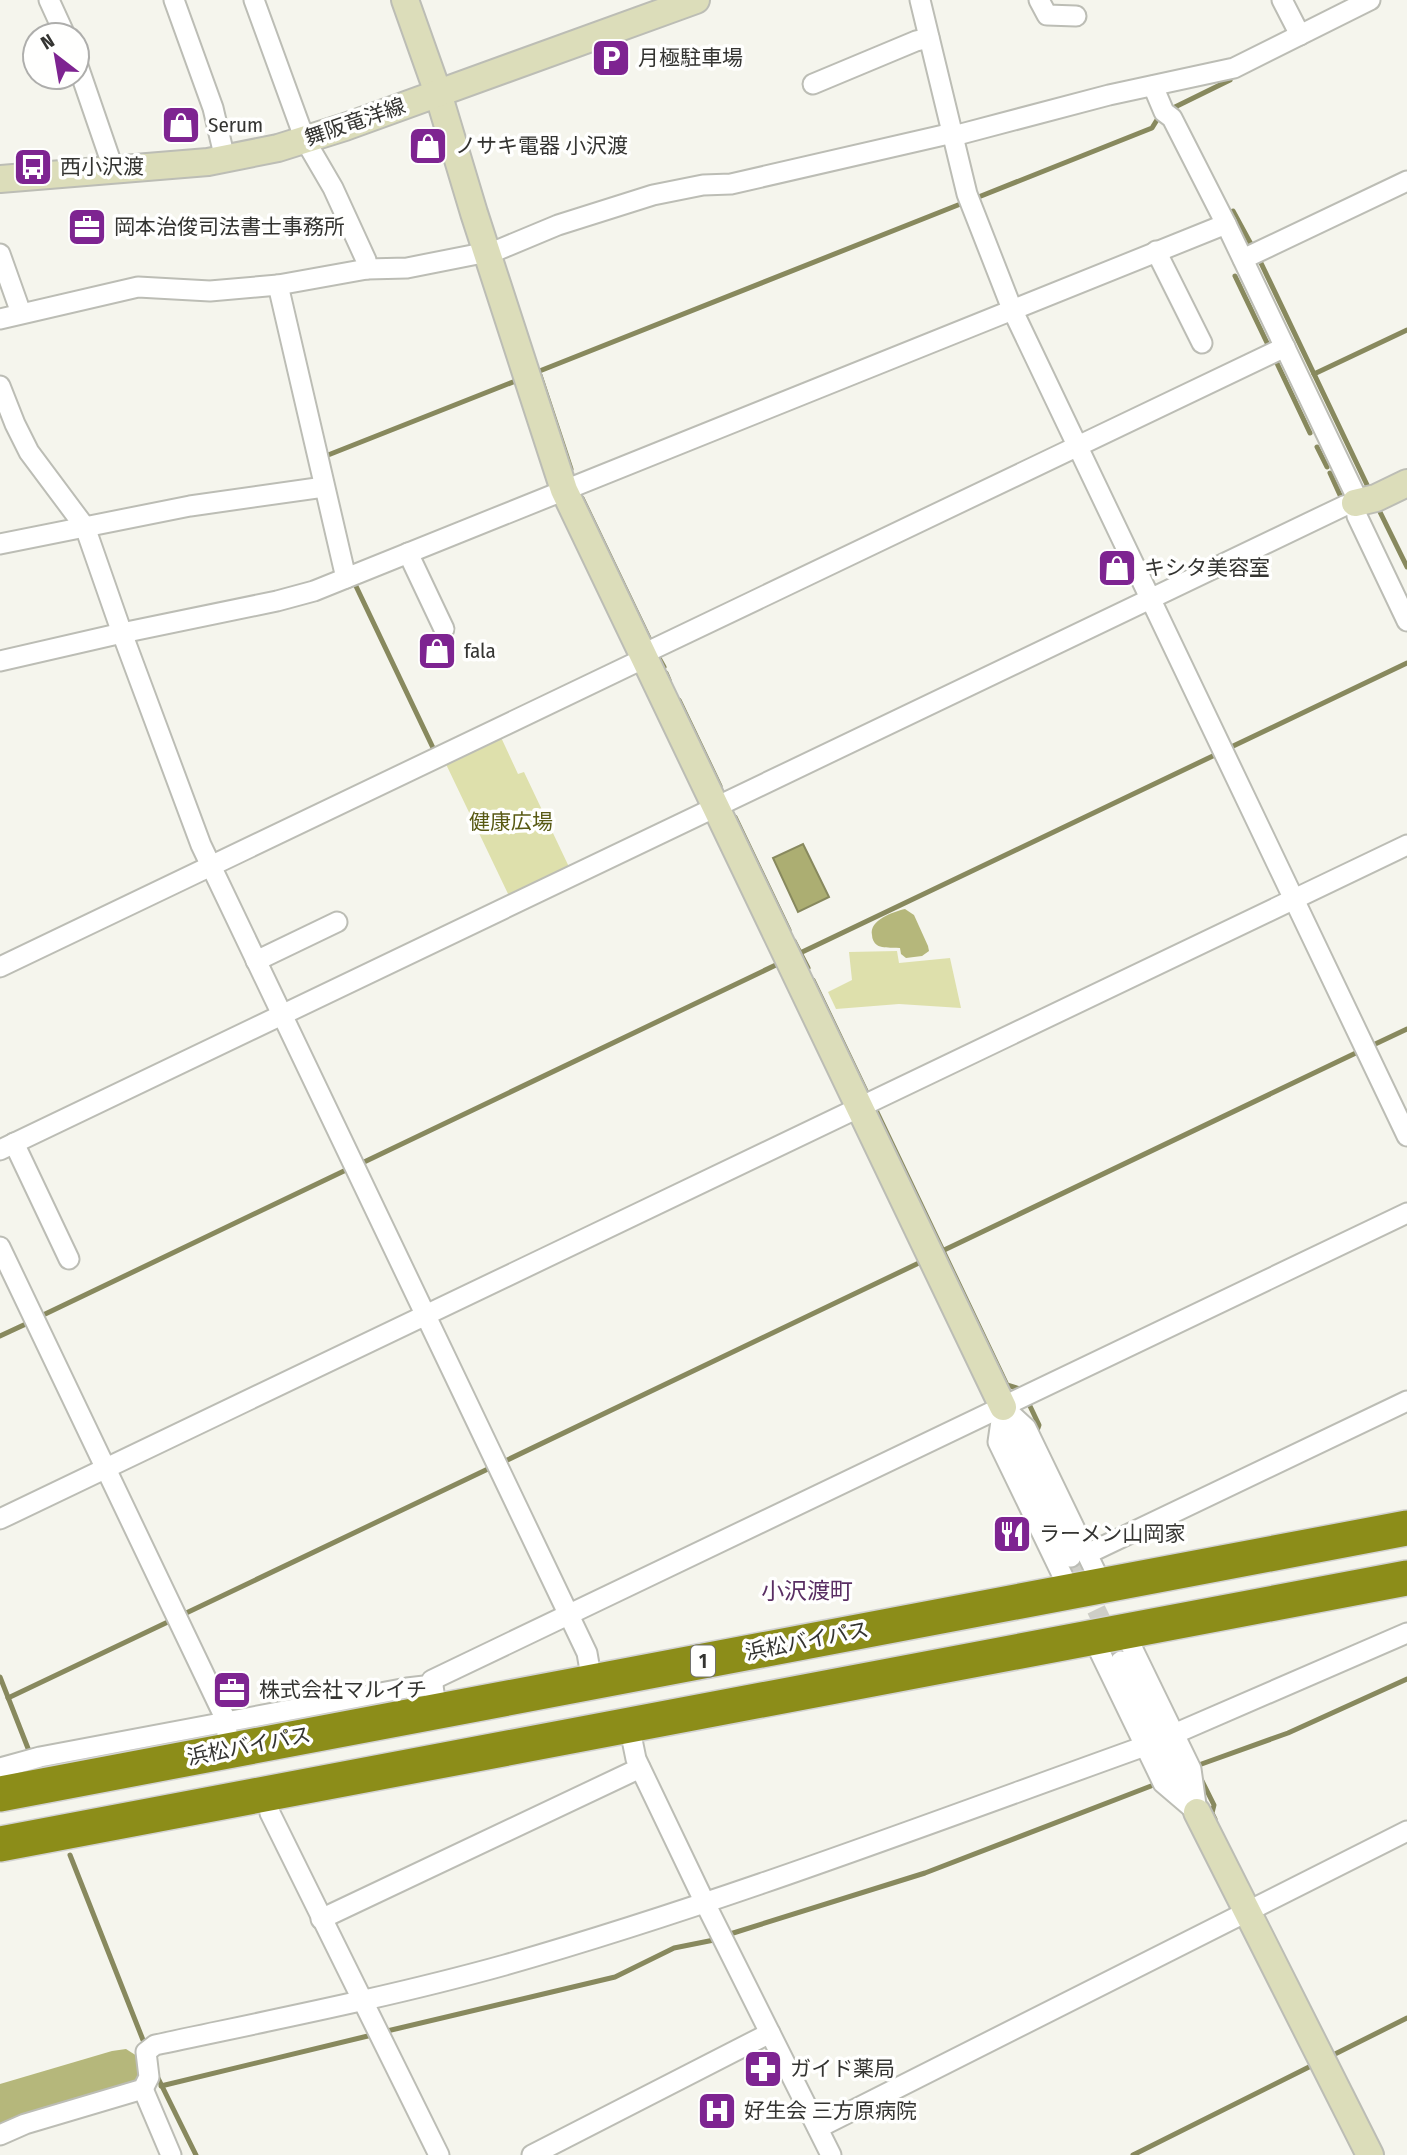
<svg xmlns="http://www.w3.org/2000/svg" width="1407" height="2155" viewBox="0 0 1407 2155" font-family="'Fira Sans Condensed','Noto Sans JP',sans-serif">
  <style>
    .green { fill: #dee0ac }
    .forest { fill: #b5b77b }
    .water { fill: #acae72; stroke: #88895e; stroke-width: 2 }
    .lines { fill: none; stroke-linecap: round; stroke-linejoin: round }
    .stream { stroke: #88895e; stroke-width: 5 }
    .street-tunnel { stroke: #cecec7; stroke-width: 19; stroke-dasharray: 19 10; stroke-linecap: butt }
    .street-casing { stroke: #bcbdb5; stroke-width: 23 }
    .secondary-casing { stroke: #bcbdb5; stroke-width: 30 }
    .highway-casing { stroke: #d2d2d2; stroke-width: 38 }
    .street { stroke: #fff; stroke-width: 19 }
    .secondary { stroke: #dcddba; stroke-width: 26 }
    .highway { stroke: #8c8d19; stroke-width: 35 }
    .labels { text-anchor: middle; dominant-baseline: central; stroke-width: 7; stroke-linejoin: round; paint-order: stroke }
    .shield { fill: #fffffe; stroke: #71716e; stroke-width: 2 }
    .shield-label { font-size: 19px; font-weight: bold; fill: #343431 }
    .poi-label { font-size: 21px; fill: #343431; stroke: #fffffe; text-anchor: start }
    .street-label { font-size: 21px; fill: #343431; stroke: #fffffe }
    .park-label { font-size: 21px; fill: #585913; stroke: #fffffe }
    .neighbourhood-label { font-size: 23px; fill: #592e63; stroke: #fffffe }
  </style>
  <rect width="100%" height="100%" fill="#f5f5ed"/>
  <!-- green -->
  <g class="green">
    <path d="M499,733L518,774L524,772L570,869L510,898L444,760Z"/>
    <path d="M897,951L899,963L950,958L961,1008L899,1004L836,1009L828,992L852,980L849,952Z"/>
  </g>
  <!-- forest -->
  <g class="forest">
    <path d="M905,909L914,915L928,946L929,951L922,956L906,958L901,954L900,948C893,947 883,949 877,945C874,943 872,939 872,935C869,920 893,912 905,909Z"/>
    <path d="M126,2049L137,2056L142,2071L136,2082L0,2127V2084L112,2051Z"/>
  </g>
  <!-- water -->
  <path class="water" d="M803,844L829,897L798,912L773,858Z"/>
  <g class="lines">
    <!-- stream -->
    <g class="stream">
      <path d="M1176,109L1175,107L1230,80"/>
      <path d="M976,198L1152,128L1160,115"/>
      <path d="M1233,211L1252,246"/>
      <path d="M1260,261L1369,489"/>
      <path d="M1235,276L1270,349"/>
      <path d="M1274,357L1310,433"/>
      <path d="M537,372L963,203"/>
      <path d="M1314,374L1407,330"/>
      <path d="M540,375L571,469"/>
      <path d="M1317,447L1327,467"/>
      <path d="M323,459V457L518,380"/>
      <path d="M1330,473L1340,495"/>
      <path d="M582,498L650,640"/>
      <path d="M1379,510L1407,567"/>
      <path d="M354,582L435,752"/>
      <path d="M659,658L664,667"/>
      <path d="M666,673L669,680"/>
      <path d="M679,700L720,786"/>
      <path d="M1229,748L1407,663"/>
      <path d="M735,817L789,930"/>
      <path d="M794,941L808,968"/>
      <path d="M798,954L1217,754"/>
      <path d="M813,980L867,1093"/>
      <path d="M1371,1046L1407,1029"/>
      <path d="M875,1108L1007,1385L1020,1389"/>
      <path d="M362,1163L780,963"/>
      <path d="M940,1252L1360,1051"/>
      <path d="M41,1316L346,1170"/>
      <path d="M0,1336L28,1323"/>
      <path d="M1029,1404L1039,1425L1036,1433L1038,1435"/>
      <path d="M503,1462L923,1261"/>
      <path d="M182,1615L490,1468"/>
      <path d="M0,1677L31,1756"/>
      <path d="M8,1698L172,1620"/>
      <path d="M1196,1766L1288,1733L1407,1679"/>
      <path d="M1200,1777L1214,1805L1212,1813L1215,1819"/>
      <path d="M70,1855L143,2040"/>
      <path d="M730,1934L925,1873L1151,1786"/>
      <path d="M383,2032L615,1977L674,1948L714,1940"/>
      <path d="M1331,2056L1407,2018"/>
      <path d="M156,2074L196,2155"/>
      <path d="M161,2086L372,2035"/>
      <path d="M1133,2155L1313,2065"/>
    </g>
    <!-- street-tunnel -->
    <path class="street-tunnel" d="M1071,1557L1121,1661"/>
    <!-- street casing -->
    <g class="street-casing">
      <g id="street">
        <path d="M49,0L65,35"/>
        <path d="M174,0L213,108L225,159"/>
        <path d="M254,0L305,140L333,188L366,260L367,269"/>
        <path d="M920,0L967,194L1012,309L1407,1136"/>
        <path d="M1039,0L1047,15L1076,16"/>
        <path d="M1282,0L1300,35"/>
        <path d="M77,63L110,159V170"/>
        <path d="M813,84L916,41L929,38"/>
        <path d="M1153,86L1164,112L1172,118L1226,224L1354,492L1357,516L1407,621"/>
        <path d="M1156,251L1202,343"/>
        <path d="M0,254L21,313"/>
        <path d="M1243,259L1407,181"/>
        <path d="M278,285L346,578"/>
        <path d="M0,319L138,287L210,291L278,285L367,269L407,268L498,250L558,225L653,195L703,185L731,184L944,135L961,134L1109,95L1234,68L1370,0"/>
        <path d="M0,386L15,424L29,452L85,527L122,633L201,845L587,1653L592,1682"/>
        <path d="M0,544L190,506L324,487"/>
        <path d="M408,553L444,629"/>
        <path d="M643,654L1285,347"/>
        <path d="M0,661L122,633L277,601L314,591L1226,224"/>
        <path d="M256,961L337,922"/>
        <path d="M0,967L645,658"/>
        <path d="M14,1143L69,1259"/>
        <path d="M0,1150L1344,506L1355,503"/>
        <path d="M0,1247L224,1716L230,1750"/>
        <path d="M1003,1407L1026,1428L1102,1585"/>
        <path d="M1003,1407L998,1442L1070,1591"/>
        <path d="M1005,1411L1012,1435L1071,1557"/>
        <path d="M0,1519L1407,845"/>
        <path d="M1087,1554L1407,1401"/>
        <path d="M1124,1631L1191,1769L1197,1812"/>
        <path d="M1093,1638L1163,1783L1197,1812"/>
        <path d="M1121,1661L1177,1776L1190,1799"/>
        <path d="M437,1711L432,1680L1407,1213"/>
        <path d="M629,1725L636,1759L705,1903L831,2155"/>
        <path d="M1174,1734L1407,1633"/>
        <path d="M0,1768L40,1757L407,1688L433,1685"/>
        <path d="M266,1794L270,1813L439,2155"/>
        <path d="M321,1919L640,1768"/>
        <path d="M143,2089L171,2155"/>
        <path d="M818,2128L1407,1831"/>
        <path d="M0,2135L25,2124L143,2089L149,2077L146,2052L155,2045C272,2020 390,1997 505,1965C722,1903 933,1822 1145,1746"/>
        <path d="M532,2155L770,2033"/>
      </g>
    </g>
    <!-- secondary casing -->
    <g class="secondary-casing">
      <g id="secondary">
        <path d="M405,0L438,93L474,213L564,490L1003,1407"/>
        <path d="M0,179L208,162L278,148L345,127L696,0"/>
        <path d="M1355,503L1376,498L1407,483"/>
        <path d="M1197,1812L1370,2155"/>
      </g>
    </g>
    <!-- highway casing -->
    <g class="highway-casing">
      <g id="highway">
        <path d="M0,1794L1407,1528"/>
        <path d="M0,1844L1407,1578"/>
      </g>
    </g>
    <!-- street -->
    <use href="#street" class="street"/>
    <!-- secondary -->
    <use href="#secondary" class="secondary"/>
    <!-- highway -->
    <use href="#highway" class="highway"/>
  </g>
  <!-- icons -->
  <defs>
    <g id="parking-square" transform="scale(2.0125)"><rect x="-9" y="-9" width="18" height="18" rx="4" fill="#7e2491" stroke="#fffffe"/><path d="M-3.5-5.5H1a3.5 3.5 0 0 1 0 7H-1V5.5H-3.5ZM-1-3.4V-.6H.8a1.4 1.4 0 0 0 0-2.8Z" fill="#fff"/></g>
    <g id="shop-square" transform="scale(2.0125)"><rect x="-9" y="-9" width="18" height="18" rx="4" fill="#7e2491" stroke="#fffffe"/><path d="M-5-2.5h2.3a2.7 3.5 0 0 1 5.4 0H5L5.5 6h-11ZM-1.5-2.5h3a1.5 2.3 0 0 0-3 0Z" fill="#fff"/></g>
    <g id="bus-square" transform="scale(2.0125)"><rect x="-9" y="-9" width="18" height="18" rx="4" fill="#7e2491" stroke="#fffffe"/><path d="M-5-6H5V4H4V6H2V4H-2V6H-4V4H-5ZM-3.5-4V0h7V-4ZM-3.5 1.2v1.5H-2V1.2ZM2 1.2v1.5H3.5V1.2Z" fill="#fff"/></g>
    <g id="office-square" transform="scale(2.0125)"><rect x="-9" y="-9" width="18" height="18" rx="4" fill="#7e2491" stroke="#fffffe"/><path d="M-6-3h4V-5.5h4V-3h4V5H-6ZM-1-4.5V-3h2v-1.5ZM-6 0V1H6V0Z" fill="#fff"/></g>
    <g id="restaurant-square" transform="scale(2.0125)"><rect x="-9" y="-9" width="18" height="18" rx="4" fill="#7e2491" stroke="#fffffe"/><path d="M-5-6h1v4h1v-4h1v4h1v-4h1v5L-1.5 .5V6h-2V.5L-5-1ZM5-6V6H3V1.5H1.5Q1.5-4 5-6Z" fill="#fff"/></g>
    <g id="pharmacy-square" transform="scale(2.0125)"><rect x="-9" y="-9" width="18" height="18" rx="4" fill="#7e2491" stroke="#fffffe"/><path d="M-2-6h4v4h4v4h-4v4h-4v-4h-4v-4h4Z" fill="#fff"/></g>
    <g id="hospital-square" transform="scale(2.0125)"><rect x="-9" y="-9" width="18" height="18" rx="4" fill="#7e2491" stroke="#fffffe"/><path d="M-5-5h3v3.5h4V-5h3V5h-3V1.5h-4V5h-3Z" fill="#fff"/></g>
  </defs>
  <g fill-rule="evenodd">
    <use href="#parking-square" x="611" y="58"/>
    <use href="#shop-square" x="181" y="125"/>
    <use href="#shop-square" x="428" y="146"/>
    <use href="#bus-square" x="33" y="167"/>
    <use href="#office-square" x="87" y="227"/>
    <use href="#shop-square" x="1117" y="568"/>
    <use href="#shop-square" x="437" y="651"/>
    <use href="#restaurant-square" x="1012" y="1534"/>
    <use href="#office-square" x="232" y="1690"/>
    <use href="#pharmacy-square" x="763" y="2069"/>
    <use href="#hospital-square" x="717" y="2111"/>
  </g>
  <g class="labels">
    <!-- shield labels -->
    <rect class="shield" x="691" y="1645.5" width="24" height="31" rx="5"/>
    <g class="shield-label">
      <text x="703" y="1661">1</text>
    </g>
    <!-- poi labels -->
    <g class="poi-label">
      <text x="638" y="58">月極駐車場</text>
      <text x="208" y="125">Serum</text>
      <text x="455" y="146">ノサキ電器 小沢渡</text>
      <text x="60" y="167">西小沢渡</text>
      <text x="114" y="227">岡本治俊司法書士事務所</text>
      <text x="1144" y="568">キシタ美容室</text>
      <text x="464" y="651">fala</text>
      <text x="1039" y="1534">ラーメン山岡家</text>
      <text x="259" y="1690">株式会社マルイチ</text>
      <text x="790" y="2069">ガイド薬局</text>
      <text x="744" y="2111">好生会 三方原病院</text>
    </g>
    <!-- street labels -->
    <g class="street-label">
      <text transform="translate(355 122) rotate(-19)">舞阪竜洋線</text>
      <text transform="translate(807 1641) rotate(-11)">浜松バイパス</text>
      <text transform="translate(249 1746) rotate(-11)">浜松バイパス</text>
    </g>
    <!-- park labels -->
    <g class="park-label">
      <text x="511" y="822">健康広場</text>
    </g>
    <!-- neighbourhood labels -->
    <g class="neighbourhood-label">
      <text x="807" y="1591">小沢渡町</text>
    </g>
  </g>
  <!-- north arrow -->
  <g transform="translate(56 56) rotate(329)"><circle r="33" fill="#fffffe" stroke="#aeaeac" stroke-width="2"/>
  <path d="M0-5L12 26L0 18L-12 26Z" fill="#7e2491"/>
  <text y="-10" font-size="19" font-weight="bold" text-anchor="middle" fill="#343431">N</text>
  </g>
</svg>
